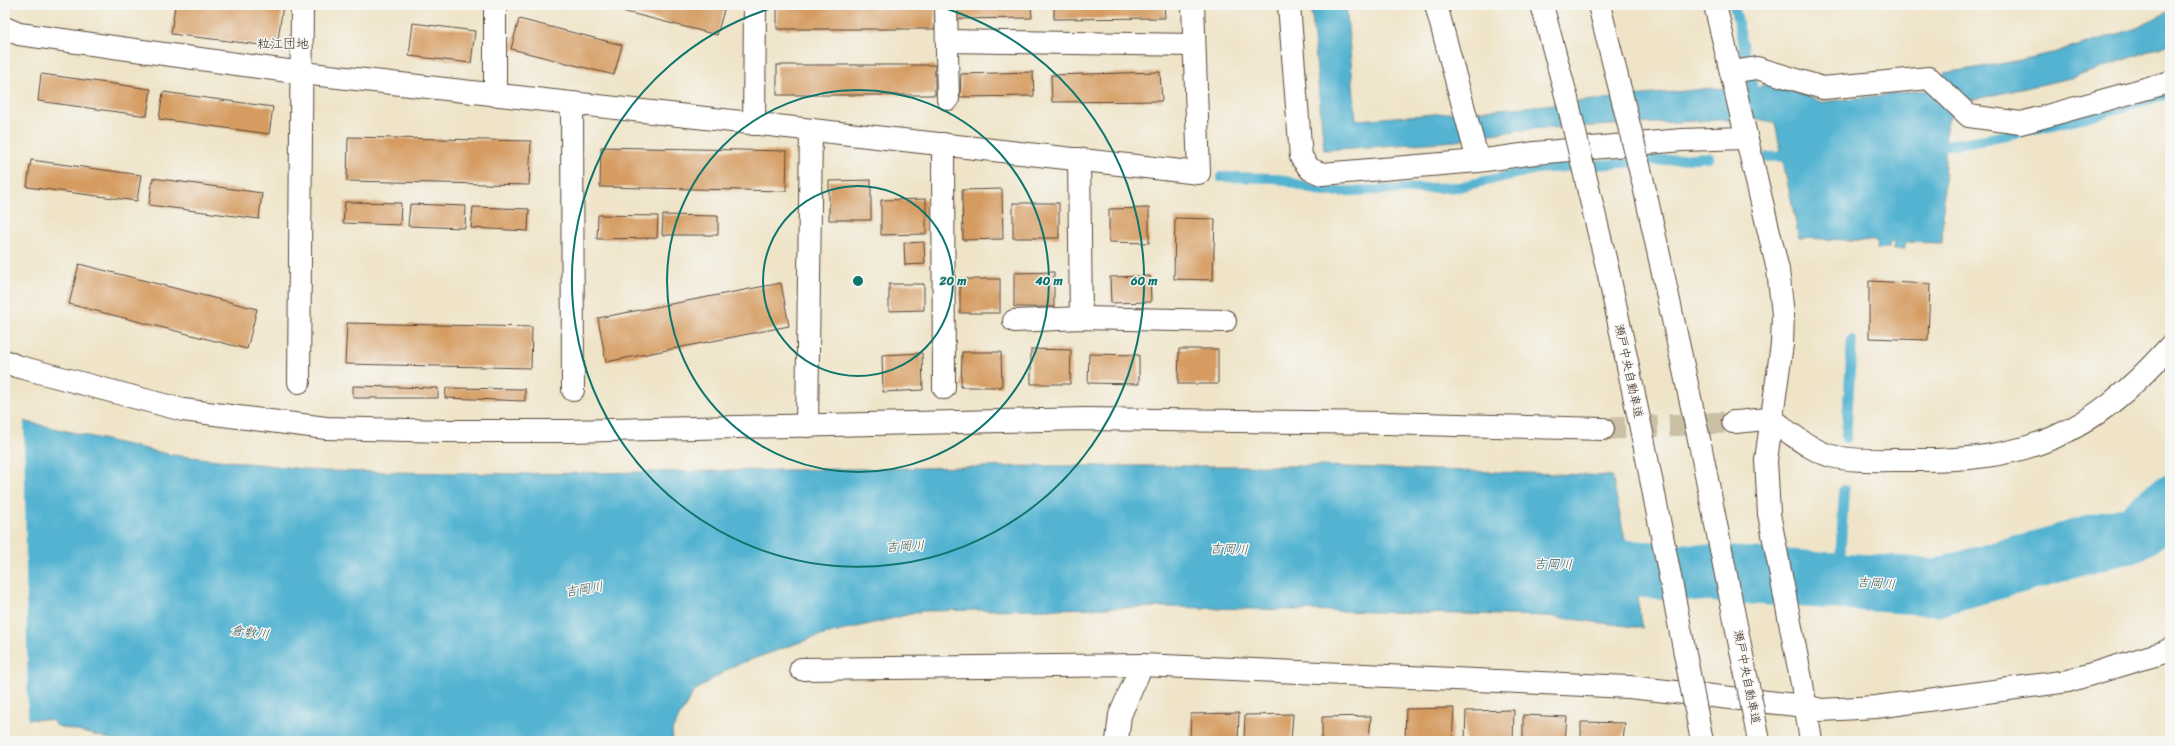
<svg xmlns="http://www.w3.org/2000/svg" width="2175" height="746" viewBox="0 0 2175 746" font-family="Sriracha,'Klee One',sans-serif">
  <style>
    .water { fill: #52b3d1; stroke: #466e78 }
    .pier { fill: #efe4c8 }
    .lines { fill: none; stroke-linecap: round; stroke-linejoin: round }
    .stream { stroke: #52b3d1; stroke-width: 10 }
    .river { stroke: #52b3d1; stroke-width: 57 }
    .building { fill: #d59b61 }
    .minor-tunnel { stroke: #cbbfa6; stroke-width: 22; stroke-dasharray: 22 11; stroke-linecap: butt }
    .minor-casing { stroke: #564638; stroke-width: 24 }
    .highway-casing { stroke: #564638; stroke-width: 24 }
    .minor { stroke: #fff; stroke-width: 22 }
    .highway { stroke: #fff; stroke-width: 22 }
    .highway-bridge-casing { stroke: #564638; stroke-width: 24; stroke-linecap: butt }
    .highway-bridge { stroke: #fff; stroke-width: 22 }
    .ring { fill: none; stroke: #0f766e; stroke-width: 2 }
    .labels { text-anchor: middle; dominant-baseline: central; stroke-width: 3; stroke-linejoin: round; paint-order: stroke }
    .street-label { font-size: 12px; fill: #3b2a1e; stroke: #f6f6f2 }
    .neighbourhood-label { font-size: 13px; fill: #3b2a1e; stroke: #f6f6f2 }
    .water-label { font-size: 13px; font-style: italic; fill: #435a5d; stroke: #f6f6f2 }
    .centre { fill: #0f766e; stroke: #f6f6f2; stroke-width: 2 }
    .ring-label { font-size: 12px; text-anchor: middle; font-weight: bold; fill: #0f766e; stroke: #f6f6f2; stroke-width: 3; stroke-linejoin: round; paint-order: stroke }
  </style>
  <rect width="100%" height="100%" fill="#f6f6f2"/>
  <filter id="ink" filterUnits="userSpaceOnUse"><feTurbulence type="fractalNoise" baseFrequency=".025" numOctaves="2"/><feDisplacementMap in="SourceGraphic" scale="8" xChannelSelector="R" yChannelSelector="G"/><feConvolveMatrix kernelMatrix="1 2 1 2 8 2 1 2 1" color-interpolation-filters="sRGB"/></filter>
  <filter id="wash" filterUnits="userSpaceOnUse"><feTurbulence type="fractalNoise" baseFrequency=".012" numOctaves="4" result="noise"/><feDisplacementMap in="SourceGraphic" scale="16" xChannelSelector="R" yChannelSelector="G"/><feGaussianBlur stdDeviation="0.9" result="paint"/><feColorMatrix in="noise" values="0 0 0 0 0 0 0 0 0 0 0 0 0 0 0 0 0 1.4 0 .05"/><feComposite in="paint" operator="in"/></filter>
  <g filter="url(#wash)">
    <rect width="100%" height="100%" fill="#efe4c8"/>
    <!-- water -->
    <g class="water">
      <path d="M1311,5H1346L1356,120L1525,107L1714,88L1756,90L1767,81L1821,102L1926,90L1944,73L2006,63L2061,51L2137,28L2170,10V44L2075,77L1967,101L1949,118L1946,127L1942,243L1905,242V249H1893L1894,242H1890L1889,248L1877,249L1876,241L1799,238L1775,123L1764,120H1715L1530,129L1483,135L1456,141L1324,150Z"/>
      <path d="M5,417L172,455L322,471L521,474L1046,466H1317L1612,476L1643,628L1547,616L1168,607L923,611L812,638L733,666L694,691L672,730L673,741H118L57,726L51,720L29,719L5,712Z"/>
    </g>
    <!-- pier -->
    <path class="pier" d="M5,415L24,420L28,721L5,714Z"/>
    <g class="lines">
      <!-- stream -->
      <g class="stream">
        <path d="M1734,5L1756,102"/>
        <path d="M1933,147C2012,137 2088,118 2164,95"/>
        <path d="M1767,157L1791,156"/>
        <path d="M1221,177L1276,178L1323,192L1459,187L1537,169L1709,157"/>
        <path d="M1846,438L1852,340"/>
        <path d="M1839,581L1844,490"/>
      </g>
      <!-- river -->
      <path class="river" d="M1553,564L1938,587L2135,532L2170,503"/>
    </g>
    <g id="blocks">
      <!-- building -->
      <g class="building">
        <path d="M175,5H283L277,47L171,34Z"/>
        <path d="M706,5L724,10L717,35L602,6Z"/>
        <rect x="777" y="5" width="158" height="24"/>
        <path d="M955,5H1031L1032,18L955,19Z"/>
        <path d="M1054,5H1164L1165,18L1054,19Z"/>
        <path d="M519,19L622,45L614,75L511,49Z"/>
        <path d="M413,23L475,31L471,63L409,56Z"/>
        <rect x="777" y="65" width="158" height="30"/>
        <path d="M1033,72L1034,96L960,97L961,74Z"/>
        <path d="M1160,72L1162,101L1052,102L1051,75Z"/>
        <path d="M41,74L151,89L147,116L38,101Z"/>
        <path d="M163,92L273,107L269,134L159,119Z"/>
        <path d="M348,137L531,141L529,185L347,181Z"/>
        <path d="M601,147L787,151L786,191L600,187Z"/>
        <path d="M31,160L141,175L137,201L27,187Z"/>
        <path d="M153,178L262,193L259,219L149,205Z"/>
        <path d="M871,180V220H829V181Z"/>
        <path d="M1002,189L1003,239L963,240L962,190Z"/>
        <path d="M926,199V234L881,235V200Z"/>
        <path d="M345,202L401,203L400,225L343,223Z"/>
        <rect x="1013" y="203" width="46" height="35"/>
        <path d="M410,204L466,206L465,228L408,226Z"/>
        <path d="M473,207L529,209L528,231L471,228Z"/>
        <path d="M1149,208V243L1109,242V209Z"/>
        <path d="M598,215L658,216L657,238L597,239Z"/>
        <path d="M663,215L718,216V235H662Z"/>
        <path d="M1175,218L1215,219L1213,280L1174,279Z"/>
        <path d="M924,242L925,264L905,265L904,243Z"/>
        <path d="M79,264L257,309L247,349L69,304Z"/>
        <path d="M1054,272V307H1014V273Z"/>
        <path d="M1150,276L1151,302L1111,303L1110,277Z"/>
        <rect x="960" y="279" width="40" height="34"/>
        <path d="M1869,281L1930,284L1928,340L1869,338Z"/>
        <path d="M781,283L789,326L606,362L598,318Z"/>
        <path d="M889,284H924V310L889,311Z"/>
        <path d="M347,323L532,327L531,368L345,364Z"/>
        <path d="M1031,349L1071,350L1070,384H1031Z"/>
        <path d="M1179,349H1218V384H1178Z"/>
        <path d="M962,352H1001L1002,387H961Z"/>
        <path d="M922,353L923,390L883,392L882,355Z"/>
        <path d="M1089,354L1139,355V384L1088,383Z"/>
        <path d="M353,386L438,388V398H353Z"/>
        <path d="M446,388L525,389V401L445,398Z"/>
        <path d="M1454,708L1452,741H1405L1406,709Z"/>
        <path d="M1514,710L1513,741H1465L1466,711Z"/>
        <path d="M1239,713L1238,741H1190L1191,714Z"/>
        <path d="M1293,714L1291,741H1244L1245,715Z"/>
        <path d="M1523,715L1567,717L1565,741H1523Z"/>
        <path d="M1371,716L1369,741H1322V717Z"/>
        <path d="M1581,722L1625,723L1623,741H1581Z"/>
      </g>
    </g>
  </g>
  <g filter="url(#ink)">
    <use href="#blocks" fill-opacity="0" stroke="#564638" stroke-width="1"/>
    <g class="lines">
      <!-- minor-tunnel -->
      <path class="minor-tunnel" d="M1603,429L1733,422"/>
      <!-- minor casing -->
      <g class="minor-casing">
        <g id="minor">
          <path d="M946,5L948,99"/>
          <path d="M1289,5L1301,157L1310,169L1322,174L1478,161L1535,153L1682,140L1745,138"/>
          <path d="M1436,5L1478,161"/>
          <path d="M1715,5L1778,270L1783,314L1782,344L1766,460L1769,514L1802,684L1811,741"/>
          <path d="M5,28L19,34L302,73L1199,173L1193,5"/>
          <path d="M947,41L1194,45"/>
          <path d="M1731,72L1757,68L1823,88L1929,78L1969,116L2021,123L2170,82"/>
          <path d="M495,95V5"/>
          <path d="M572,103L573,390"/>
          <path d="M754,124L755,5"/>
          <path d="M943,144L944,388"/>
          <path d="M1079,159L1081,318"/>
          <path d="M1014,321L1081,318L1225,321"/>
          <path d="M5,361L16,366L183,410L326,428L446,431H569L1085,419L1385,423L1603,429"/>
          <path d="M299,382L302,5"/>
          <path d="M1733,422C1743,422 1763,418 1772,420C1777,421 1783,428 1787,431C1800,440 1812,450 1828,455C1848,462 1885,460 1906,460C2027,462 2089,437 2170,346"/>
          <path d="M807,426L811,130"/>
          <path d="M801,669L1142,665L1629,687L1805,706L1821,710L1876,707L2068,681L2165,652L2170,649"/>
          <path d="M1117,741L1120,715L1142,665"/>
        </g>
      </g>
      <!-- highway casing -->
      <g class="highway-casing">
        <g id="highway">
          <path d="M1542,5L1567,99"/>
          <path d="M1599,5L1621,93"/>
          <path d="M1644,186L1700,444"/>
          <path d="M1589,192L1609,275L1644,443"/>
        </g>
      </g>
      <!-- minor -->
      <use href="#minor" class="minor"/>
      <!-- highway -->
      <use href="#highway" class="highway"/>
      <!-- highway-bridge casing -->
      <g class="highway-bridge-casing">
        <g id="highway-bridge">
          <path d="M1621,93L1644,186"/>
          <path d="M1567,99L1589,192"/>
          <path d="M1644,443L1702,741"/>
          <path d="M1700,444L1759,741"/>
        </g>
      </g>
      <!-- highway-bridge -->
      <use href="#highway-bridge" class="highway-bridge"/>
    </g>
  </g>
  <!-- distance rings -->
  <g class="ring">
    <circle cx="858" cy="281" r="95"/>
    <circle cx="858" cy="281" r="191"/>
    <path d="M934 5A286 286 0 1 1 782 5"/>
  </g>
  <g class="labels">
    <!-- street labels -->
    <g class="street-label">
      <text transform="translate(1629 371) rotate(78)">瀬戸中央自動車道</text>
      <text transform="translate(1747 677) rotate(79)">瀬戸中央自動車道</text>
    </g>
    <!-- neighbourhood labels -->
    <g class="neighbourhood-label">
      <text x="283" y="43">粒江団地</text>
    </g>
    <!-- water labels -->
    <g class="water-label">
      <text transform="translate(905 546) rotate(-3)">吉岡川</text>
      <text transform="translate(1229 549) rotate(2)">吉岡川</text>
      <text transform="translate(1553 564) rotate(1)">吉岡川</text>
      <text transform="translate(1876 583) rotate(4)">吉岡川</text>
      <text transform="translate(584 589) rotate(-9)">吉岡川</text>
      <text transform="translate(250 632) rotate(7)">倉敷川</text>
    </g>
  </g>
  <circle cx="858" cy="281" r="6" class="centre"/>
  <g class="ring-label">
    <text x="953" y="285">20 m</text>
    <text x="1049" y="285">40 m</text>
    <text x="1144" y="285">60 m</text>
  </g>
  <!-- margin -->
  <rect width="2175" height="746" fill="none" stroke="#f6f6f2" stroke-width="20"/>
</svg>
